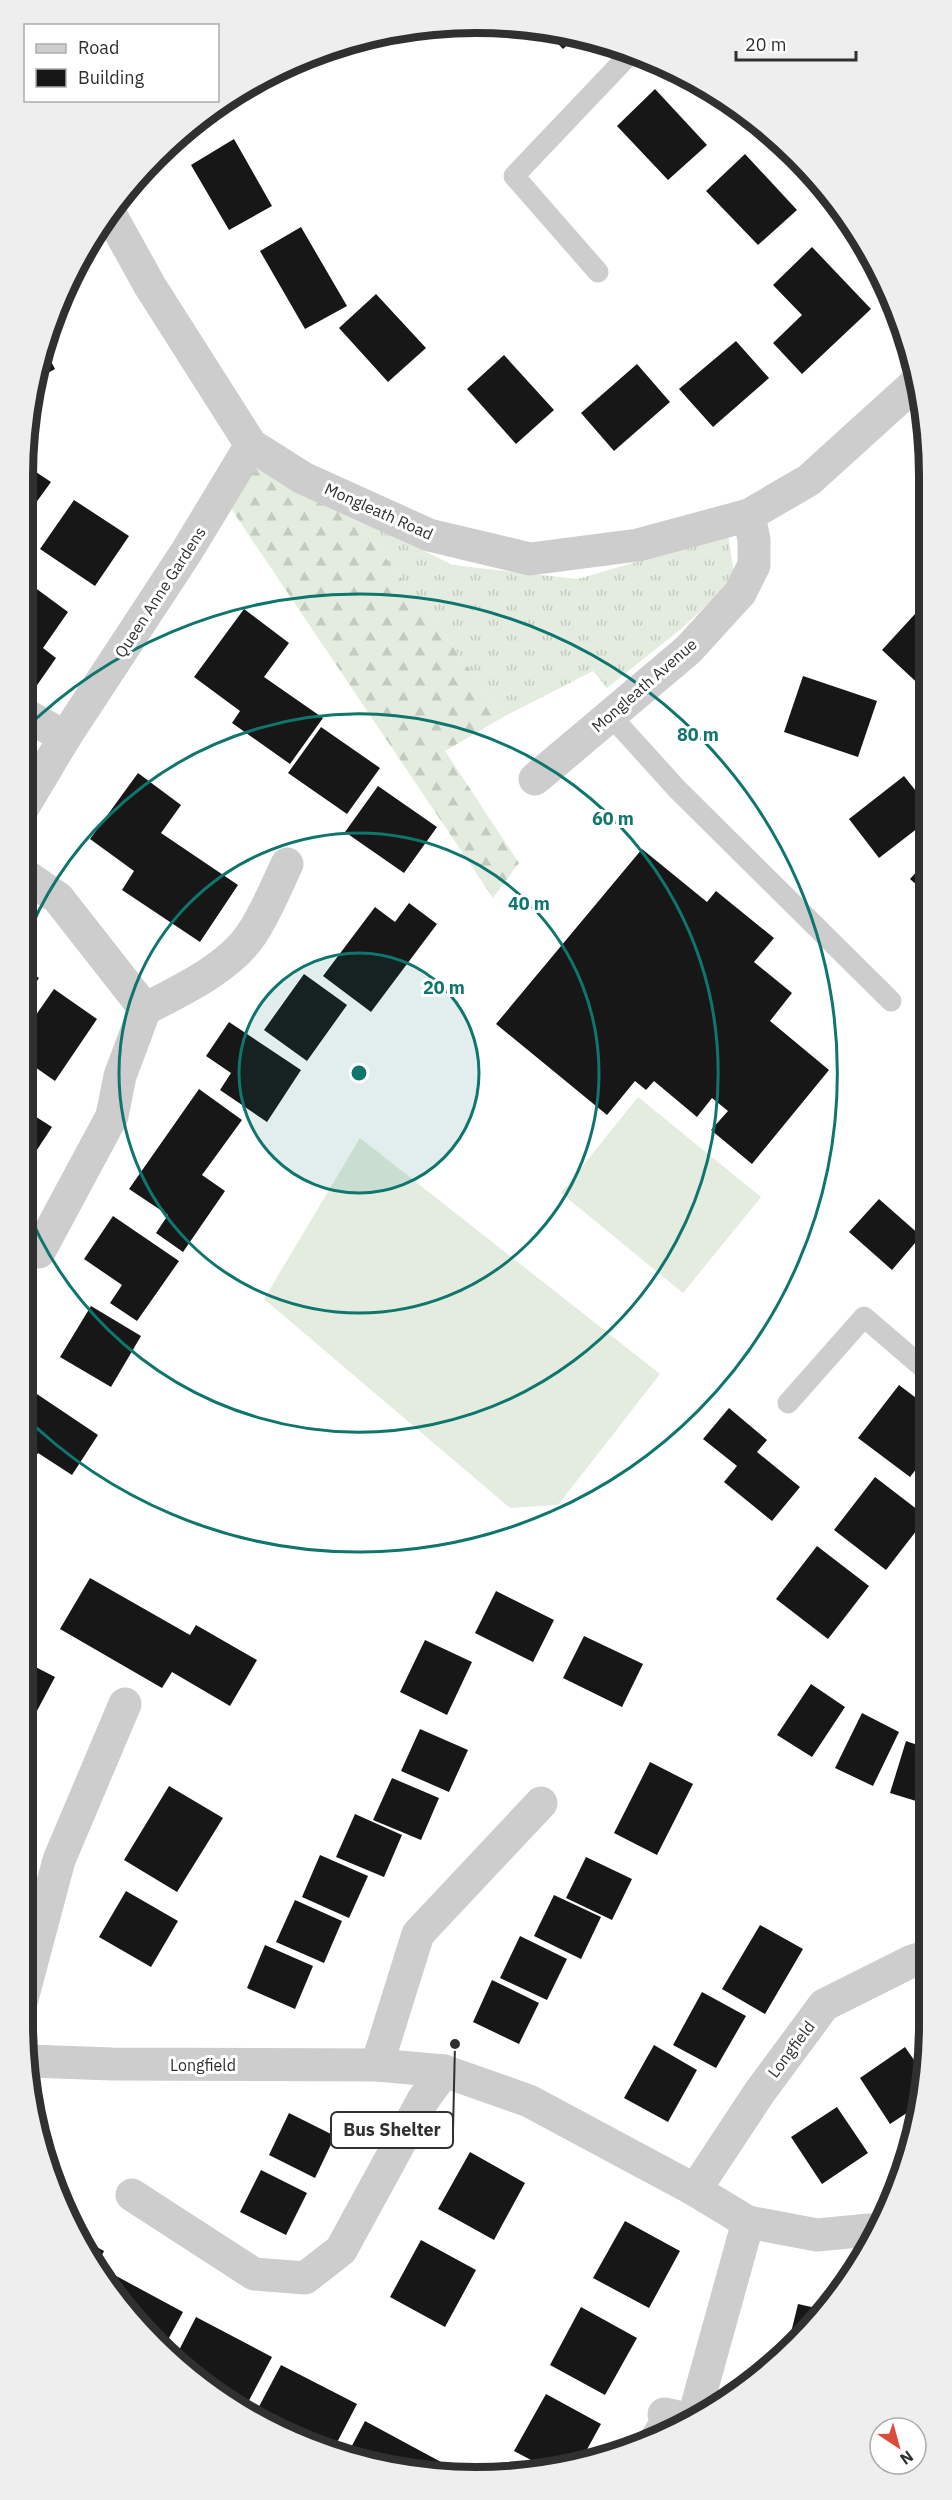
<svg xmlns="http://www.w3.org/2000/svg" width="952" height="2500" viewBox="0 0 952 2500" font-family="'IBM Plex Sans',sans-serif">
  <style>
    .grass { fill: url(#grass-tufts) }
    .forest { fill: url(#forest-firs) }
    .garden { fill: #e3ecde }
    .building { fill: #171717 }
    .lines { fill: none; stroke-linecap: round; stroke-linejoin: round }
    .lane { stroke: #cdcdcd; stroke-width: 21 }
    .street { stroke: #cdcdcd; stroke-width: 33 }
    .ring { fill: none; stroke: #0f766e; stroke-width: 3 }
    .labels { text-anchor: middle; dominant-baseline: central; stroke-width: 6; stroke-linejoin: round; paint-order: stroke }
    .street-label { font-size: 16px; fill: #303030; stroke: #fff }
    .rim { fill: none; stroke: #303030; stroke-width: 8 }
    .centre { fill: #0f766e; stroke: #fff; stroke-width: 3 }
    .ring-label { font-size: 18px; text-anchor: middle; font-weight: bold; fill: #0f766e; stroke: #fff; stroke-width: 6; stroke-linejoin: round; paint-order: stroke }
    .leader { fill: none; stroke: #303030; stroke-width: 2 }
    .callout-dot { fill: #303030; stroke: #fff; stroke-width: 2 }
    .callout { fill: #fff; stroke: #303030; stroke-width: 2 }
    .callout-label { font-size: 18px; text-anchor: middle; font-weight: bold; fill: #303030 }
  </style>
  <defs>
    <pattern id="grass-tufts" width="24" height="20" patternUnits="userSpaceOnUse" patternTransform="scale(1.5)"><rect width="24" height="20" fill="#e3ecde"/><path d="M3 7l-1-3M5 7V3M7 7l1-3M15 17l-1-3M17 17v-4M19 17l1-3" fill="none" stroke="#c3cbbf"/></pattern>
    <pattern id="forest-firs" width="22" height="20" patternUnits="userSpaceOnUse" patternTransform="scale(1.5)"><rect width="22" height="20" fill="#e3ecde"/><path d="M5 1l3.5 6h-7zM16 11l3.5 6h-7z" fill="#c3cbbf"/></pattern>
  </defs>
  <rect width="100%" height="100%" fill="#fff"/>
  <!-- grass -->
  <path class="grass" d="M356,518L453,565L578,579L728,535L735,579L681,629L607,688L593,671L505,716Z"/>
  <!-- forest -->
  <path class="forest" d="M257,465L356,518L505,716L445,751L519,863L493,898L230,507Z"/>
  <!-- garden -->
  <g class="garden">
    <path d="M638,1097L761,1197L683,1293L561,1193Z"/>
    <path d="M360,1138L660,1374L558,1505L510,1508L264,1299Z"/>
  </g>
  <!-- building -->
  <g class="building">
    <path d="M545,30L578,35L563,49Z"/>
    <path d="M655,89L707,145L668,180L617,126Z"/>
    <path d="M213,109L216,115L173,139L177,135Z"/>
    <path d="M234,139L272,206L229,230L191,165Z"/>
    <path d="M745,154L797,210L758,245L706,191Z"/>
    <path d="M301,227L347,306L305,329L260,251Z"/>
    <path d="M812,247L871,309L802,374L773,343L802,315L773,285Z"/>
    <path d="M376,294L426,348L388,382L339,328Z"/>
    <path d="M736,341L769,378L713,427L679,389Z"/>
    <path d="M43,346L55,369L35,380L38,358Z"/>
    <path d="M504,355L554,410L516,444L467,389Z"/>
    <path d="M637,364L670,402L614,451L581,413Z"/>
    <path d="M24,464L51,482L22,522V476Z"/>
    <path d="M74,500L129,536L95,586L40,549Z"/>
    <path d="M30,584L68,612L43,648L56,658L33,691L22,684V594Z"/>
    <path d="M244,609L289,643L264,677L323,718L290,764L232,723L240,711L194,677Z"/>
    <path d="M915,614L926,625V691L882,650Z"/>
    <path d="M803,676L877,701L858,757L784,732Z"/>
    <path d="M321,727L380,768L347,814L288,773Z"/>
    <path d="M138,773L181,805L161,833L238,885L200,942L122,890L134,871L90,839Z"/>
    <path d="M904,776L927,805V821L879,858L849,819Z"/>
    <path d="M378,786L437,827L404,873L345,832Z"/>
    <path d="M642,849L707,902L716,891L774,938L754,962L792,993L770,1021L829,1070L752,1164L711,1130L728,1111L712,1098L697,1117L654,1081L646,1090L635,1081L607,1115L496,1024Z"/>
    <path d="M927,860V894L910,879Z"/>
    <path d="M409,903L437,924L371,1012L323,976L375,907L395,922Z"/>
    <path d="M22,967L39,978L22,1003Z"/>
    <path d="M304,974L347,1005L307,1061L264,1030Z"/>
    <path d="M54,989L97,1019L55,1081L22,1058V1035Z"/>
    <path d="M229,1022L301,1070L267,1122L220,1090L231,1073L206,1056Z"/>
    <path d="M199,1089L242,1120L202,1175L225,1191L183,1252L156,1233L168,1215L129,1189Z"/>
    <path d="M22,1108L52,1127L25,1168L22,1167Z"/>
    <path d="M879,1199L921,1236L892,1270L849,1232Z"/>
    <path d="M113,1216L179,1261L137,1321L110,1303L122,1285L84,1259Z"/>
    <path d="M91,1306L141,1336L111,1387L60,1357Z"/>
    <path d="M22,1384L98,1435L72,1475L38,1453L28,1468L22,1464Z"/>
    <path d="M899,1385L928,1407V1454L910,1477L858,1438Z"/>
    <path d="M729,1408L767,1440L757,1452L800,1487L772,1521L724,1482L737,1466L703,1439Z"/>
    <path d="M875,1477L927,1517L886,1570L834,1530Z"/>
    <path d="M817,1546L869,1586L828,1639L776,1599Z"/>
    <path d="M90,1578L190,1635L196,1625L257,1660L230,1706L172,1672L162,1688L60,1629Z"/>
    <path d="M496,1591L554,1620L533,1662L475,1633Z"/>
    <path d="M584,1636L643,1664L622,1707L563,1678Z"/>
    <path d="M425,1640L472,1662L447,1715L400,1692Z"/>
    <path d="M22,1660L55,1677L22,1739Z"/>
    <path d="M811,1684L845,1707L812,1757L777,1735Z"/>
    <path d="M862,1713L899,1732L873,1786L835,1768Z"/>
    <path d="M420,1729L468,1750L449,1792L401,1771Z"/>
    <path d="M906,1741L929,1749V1805L890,1793Z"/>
    <path d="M650,1762L693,1784L657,1855L614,1833Z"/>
    <path d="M392,1778L439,1798L421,1840L373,1820Z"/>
    <path d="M169,1786L223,1818L177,1892L124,1860Z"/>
    <path d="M355,1814L402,1835L384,1877L336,1857Z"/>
    <path d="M320,1855L368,1876L349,1918L302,1897Z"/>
    <path d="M586,1857L632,1879L612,1920L566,1898Z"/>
    <path d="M126,1891L178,1921L151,1967L99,1937Z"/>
    <path d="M554,1895L601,1917L581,1959L534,1936Z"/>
    <path d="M295,1900L342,1921L324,1963L276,1942Z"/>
    <path d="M760,1925L803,1949L765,2014L722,1989Z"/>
    <path d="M520,1936L567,1959L547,2000L500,1978Z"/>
    <path d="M265,1945L313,1966L295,2009L247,1988Z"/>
    <path d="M492,1980L539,2003L519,2044L473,2022Z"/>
    <path d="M702,1992L746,2016L716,2068L673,2045Z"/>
    <path d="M654,2045L697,2070L668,2122L624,2098Z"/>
    <path d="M905,2047L923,2073L919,2105L890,2124L860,2078Z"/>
    <path d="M837,2107L868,2153L822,2184L791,2137Z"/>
    <path d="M289,2113L335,2136L315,2178L269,2155Z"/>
    <path d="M40,2127L47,2131L42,2142Z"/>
    <path d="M470,2152L525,2183L494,2240L438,2209Z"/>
    <path d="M261,2170L307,2193L286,2235L240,2212Z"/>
    <path d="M625,2221L680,2251L649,2308L593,2278Z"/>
    <path d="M77,2236L104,2251L96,2268L83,2250Z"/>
    <path d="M421,2240L476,2270L445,2327L390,2297Z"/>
    <path d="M107,2271L183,2312L164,2347L135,2323L103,2278Z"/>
    <path d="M798,2304L825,2310L788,2345Z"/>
    <path d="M581,2307L637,2338L605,2395L550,2365Z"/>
    <path d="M196,2317L272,2357L245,2408L228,2399L176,2356Z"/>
    <path d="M281,2365L357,2404L331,2454L254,2416Z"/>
    <path d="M546,2394L601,2424L579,2464L565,2469H548L514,2451Z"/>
    <path d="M365,2421L441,2462L435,2473L416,2474L346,2457Z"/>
  </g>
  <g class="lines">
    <!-- lane -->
    <g class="lane">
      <path d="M598,272L514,176L630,54"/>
      <path d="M610,715L677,789L891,1001"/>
      <path d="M788,1403L864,1317L928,1372"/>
      <path d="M647,2444L664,2414"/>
    </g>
    <!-- street -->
    <g class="street">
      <path d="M109,212L150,286L251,445L303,478L429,535L530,559L638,545L749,515L809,480L916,383"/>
      <path d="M22,713L65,737"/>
      <path d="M535,779L688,650L740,593L754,565V540L749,515"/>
      <path d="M22,809L65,737L187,551L251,445"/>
      <path d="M22,873L58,898L145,1009"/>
      <path d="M39,1252L112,1116L120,1076L145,1009C180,991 229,968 251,935C266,913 276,887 287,864"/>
      <path d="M22,1999L59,1860L125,1704"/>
      <path d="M29,2061L112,2064L377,2065L444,2071L529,2101L695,2190L748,2222L817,2235L880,2229"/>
      <path d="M377,2065L418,1934L541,1803"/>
      <path d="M695,2190L759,2093L824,2005L912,1961L929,1956"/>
      <path d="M132,2195L254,2274L305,2278L341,2250L423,2100L444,2071"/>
      <path d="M664,2414L692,2420"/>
      <path d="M693,2420L748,2222"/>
    </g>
  </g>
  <!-- distance rings -->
  <circle cx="359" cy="1073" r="120" fill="#0f766e" fill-opacity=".12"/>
  <g class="ring">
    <circle cx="359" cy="1073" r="120"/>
    <circle cx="359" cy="1073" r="240"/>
    <path d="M23 947A359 359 0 1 1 23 1199"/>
    <path d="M23 731A479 479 0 1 1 23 1415"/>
  </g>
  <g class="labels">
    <!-- street labels -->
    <g class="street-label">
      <text transform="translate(379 511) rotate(24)">Mongleath Road</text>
      <text transform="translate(160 592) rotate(-57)">Queen Anne Gardens</text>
      <text transform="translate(644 685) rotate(-41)">Mongleath Avenue</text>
      <text transform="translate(791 2049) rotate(-53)">Longfield</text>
      <text x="203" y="2065">Longfield</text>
    </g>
  </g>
  <!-- crop -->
  <path d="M0 0H952V2500H0ZM476 33H476A443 443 0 0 1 919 476V2024A443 443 0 0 1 476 2467H476A443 443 0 0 1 33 2024V476A443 443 0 0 1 476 33Z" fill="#eee" fill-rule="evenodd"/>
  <path class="rim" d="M476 33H476A443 443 0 0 1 919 476V2024A443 443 0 0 1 476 2467H476A443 443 0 0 1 33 2024V476A443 443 0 0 1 476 33Z"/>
  <circle cx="359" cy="1073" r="9" class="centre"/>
  <g class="ring-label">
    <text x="698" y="741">80 m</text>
    <text x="613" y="825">60 m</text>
    <text x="529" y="910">40 m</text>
    <text x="444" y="994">20 m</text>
  </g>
  <!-- callouts -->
  <path class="leader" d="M455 2044L453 2130"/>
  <circle class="callout-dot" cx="455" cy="2044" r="6"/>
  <rect class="callout" x="331" y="2112" width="122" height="36" rx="6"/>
  <g class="callout-label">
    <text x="392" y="2136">Bus Shelter</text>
  </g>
  <!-- legend -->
  <rect x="24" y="24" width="195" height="78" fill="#ffffff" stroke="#acacac" stroke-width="1.5"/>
  <rect x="36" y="44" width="30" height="9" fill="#cdcdcd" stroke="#acacac" stroke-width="1.5"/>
  <text x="78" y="54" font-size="18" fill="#303030">Road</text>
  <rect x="36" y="69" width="30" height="18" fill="#171717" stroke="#acacac" stroke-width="1.5"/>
  <text x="78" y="84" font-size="18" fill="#303030">Building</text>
  <!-- north arrow -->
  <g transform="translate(898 2446) rotate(144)"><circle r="28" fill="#ffffff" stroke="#acacac" stroke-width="1.5"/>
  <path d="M0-4.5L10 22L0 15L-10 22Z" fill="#de4b3a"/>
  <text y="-9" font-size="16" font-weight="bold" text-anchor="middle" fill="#303030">N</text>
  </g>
  <!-- scale -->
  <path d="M736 51v9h120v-9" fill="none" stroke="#303030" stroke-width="3"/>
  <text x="745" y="51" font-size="18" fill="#303030" stroke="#ffffff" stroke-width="4.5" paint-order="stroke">20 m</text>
</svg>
